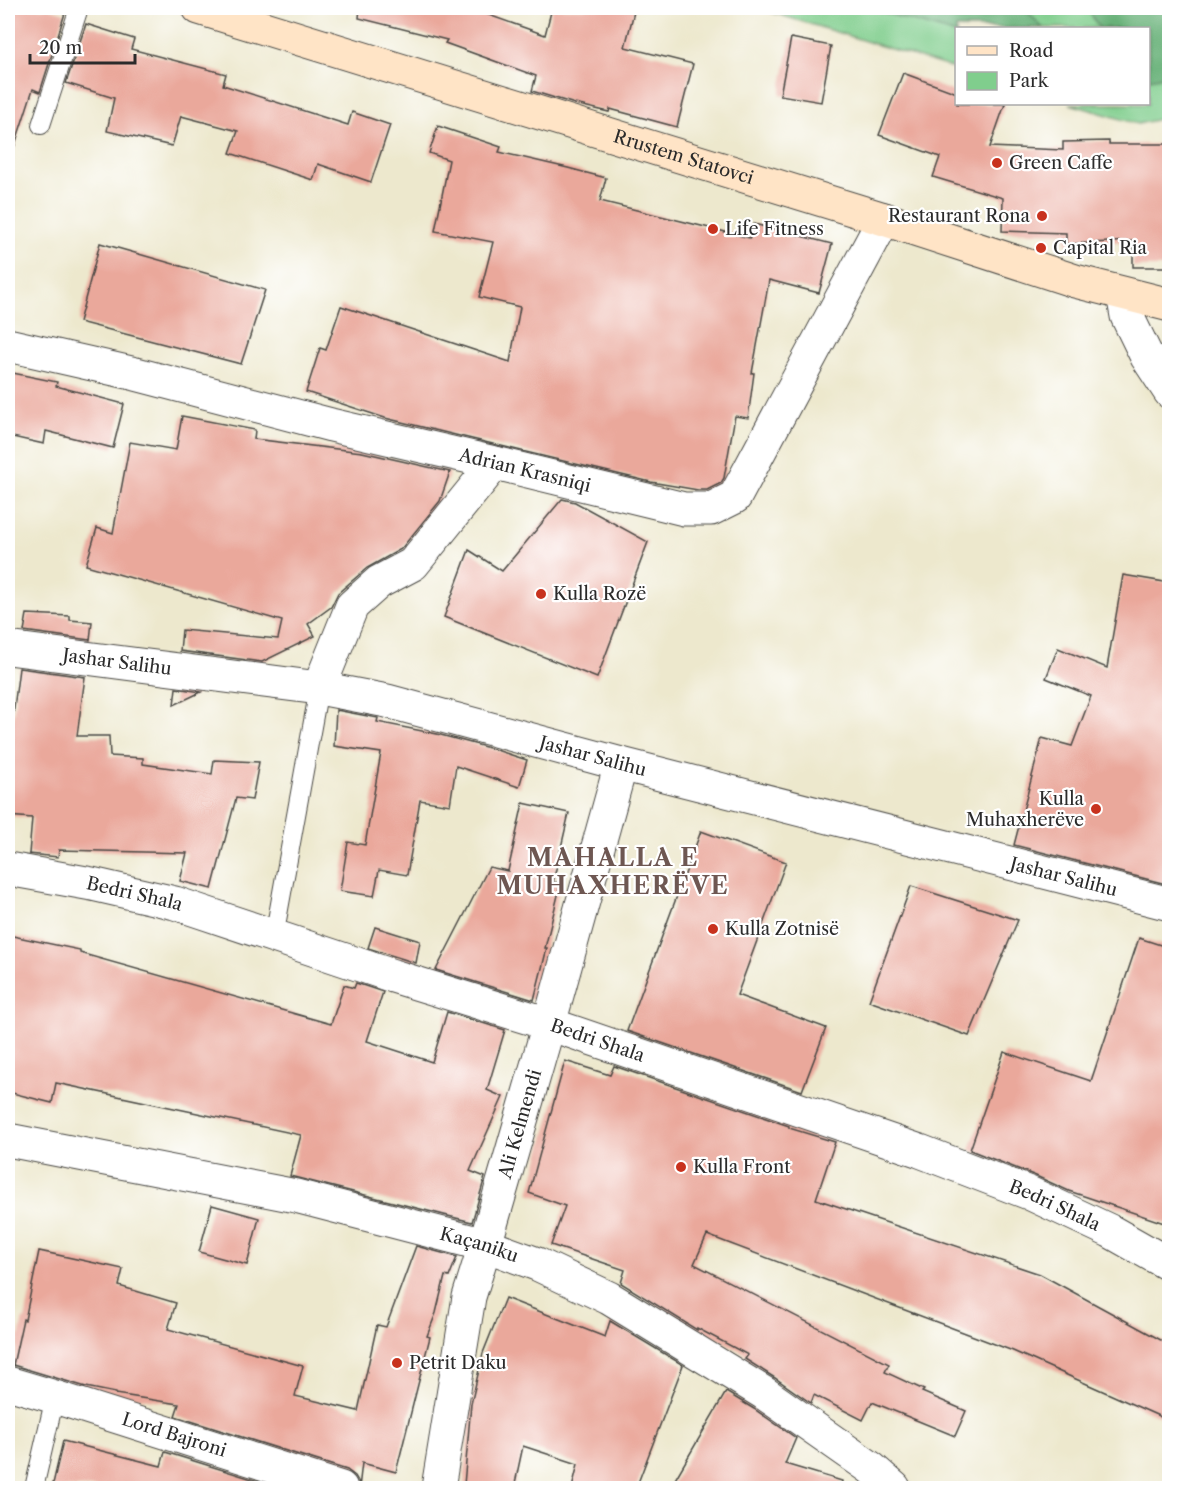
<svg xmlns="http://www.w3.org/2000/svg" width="1177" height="1496" viewBox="0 0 1177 1496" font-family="'Libre Caslon Text',serif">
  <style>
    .green { fill: #80ce8d; stroke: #567c5c; stroke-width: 1.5 }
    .forest { fill: #68b178; stroke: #4a6e52; stroke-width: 1.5 }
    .building { fill: #eaa89b }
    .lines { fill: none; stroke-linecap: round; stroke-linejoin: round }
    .lane-casing { stroke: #484743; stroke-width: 20 }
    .street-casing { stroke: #484743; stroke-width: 35 }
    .secondary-casing { stroke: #484743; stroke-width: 35 }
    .lane { stroke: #fff; stroke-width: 18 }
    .street { stroke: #fff; stroke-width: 33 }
    .secondary { stroke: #ffe4c6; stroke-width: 33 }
    .poi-dot { fill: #c8321e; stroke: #fff; stroke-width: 2 }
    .labels { text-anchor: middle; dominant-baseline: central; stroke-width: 4.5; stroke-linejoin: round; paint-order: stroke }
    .street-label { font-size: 18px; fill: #2b2b2b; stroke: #fff }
    .poi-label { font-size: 18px; fill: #2b2b2b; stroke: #fff; text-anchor: start }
    .district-label { font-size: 24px; font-weight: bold; letter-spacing: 1.5px; fill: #6e5752; stroke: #fff }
  </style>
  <rect width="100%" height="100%" fill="#fff"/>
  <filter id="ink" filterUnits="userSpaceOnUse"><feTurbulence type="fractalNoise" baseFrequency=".0167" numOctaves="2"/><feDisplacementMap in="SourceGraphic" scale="12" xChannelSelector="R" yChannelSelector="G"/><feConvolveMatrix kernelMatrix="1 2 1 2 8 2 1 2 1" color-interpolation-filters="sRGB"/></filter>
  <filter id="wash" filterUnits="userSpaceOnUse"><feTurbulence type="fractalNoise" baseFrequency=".008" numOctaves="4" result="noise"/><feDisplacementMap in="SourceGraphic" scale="24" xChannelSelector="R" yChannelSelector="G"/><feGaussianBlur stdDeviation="1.35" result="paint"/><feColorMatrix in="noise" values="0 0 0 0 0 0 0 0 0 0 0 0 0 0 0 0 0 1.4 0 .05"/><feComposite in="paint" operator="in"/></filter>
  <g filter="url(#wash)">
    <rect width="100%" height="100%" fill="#ede8cd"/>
    <!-- green -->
    <path class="green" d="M758,8H1169V117L1138,124L1070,104H1148V28H956V69Z"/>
    <!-- forest -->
    <g class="forest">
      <path d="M868,8H1024L1043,28H956V34Z"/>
      <path d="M1087,8H1169V75L1149,79L1148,28H1099Z"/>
    </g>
    <g id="blocks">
      <!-- building -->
      <g class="building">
        <path d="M8,8H49L65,13L40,92L33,89L13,151L8,150Z"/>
        <path d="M360,8H469L545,35L552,8H635L625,47L693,64L677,127L610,109L609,112L575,104L532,91L536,76L445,43L447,40L359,18Z"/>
        <path d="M86,24L134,39L131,49L226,74L223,85L348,125L352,112L390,125L371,182L318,164L313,180L230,153L238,131L181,116L172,146L107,131L114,98L66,83Z"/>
        <path d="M791,38L831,46L821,102L780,95Z"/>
        <path d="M903,73L957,93V104H1005L990,147L1063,150V142L1109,141V144H1170V267H1133V241L1066,244V233L1002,231L1003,198L933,177L940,157L879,135Z"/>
        <path d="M438,126L501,147L499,152L568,168L606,178L600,201L750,238L754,224L832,244L819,293L769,280L752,373H754L748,418L735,416L724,478L721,483L707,490H698L651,482L385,418L306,392L320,348L326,350L341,306L510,362L520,307L479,297L493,242L435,231L449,160L429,153Z"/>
        <path d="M100,243L265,290L241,364L79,322Z"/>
        <path d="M8,372L57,382L56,386L124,404L113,448L46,431L44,444L8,436Z"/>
        <path d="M182,416L255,430L254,439L362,452L450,472L440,501L401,549L367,568L338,593L331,607L308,624L315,636L262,662L180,651L182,630L278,639L282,621L86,565L97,528L113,533L130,442L176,450Z"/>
        <path d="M562,499L575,502L648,542L597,678L444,617L469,550L502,571Z"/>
        <path d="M1123,575L1170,583V885L1014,845L1042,738L1072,746L1091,696L1046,678L1058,648L1107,668Z"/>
        <path d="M27,614L70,616V620L92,622L90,640L24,631Z"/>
        <path d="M19,668L85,677L77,736H109L110,756L143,758V764L212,774L214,760L259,762L252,800L236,798L212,889L180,881L187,853L59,850L58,857L29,854L32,818L8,816V757Z"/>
        <path d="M176,688L201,692L174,705Z"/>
        <path d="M336,710L378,718L377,722L437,734L493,749L527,760L519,787L456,766L450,805L420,800L407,875L379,870L374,896L340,891L348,842L365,845L381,753L334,746Z"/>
        <path d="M523,803L569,813L553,882L561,883L545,948H547L534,1000L436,970L489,867L508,871Z"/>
        <path d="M701,831L786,862L737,995L826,1028L802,1091L627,1031Z"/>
        <path d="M911,886L1018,920L969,1036L869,1001Z"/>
        <path d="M375,927L420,941L416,963L368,948Z"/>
        <path d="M8,935L80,950V953L331,1024L344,985L354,988L356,983L383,992L367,1041L432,1062L447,1012L505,1030L487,1090L503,1097L470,1171L485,1177L472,1222L290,1176L301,1135L56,1083L52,1103L8,1092Z"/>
        <path d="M1139,938L1170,948V1225L1069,1191L1036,1176L970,1150L1004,1052L1091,1081Z"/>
        <path d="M565,1061L610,1075L614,1066L789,1126V1128L835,1142L816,1199L1040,1274L1170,1345V1421L1013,1351L707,1235L694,1264L889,1364L885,1372L924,1390L922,1392L966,1411L955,1436L872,1402L863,1420L814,1395L811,1403L775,1378L745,1359L748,1355L697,1328V1330L621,1283L625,1270L551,1245L565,1206L529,1193Z"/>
        <path d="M212,1205L259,1218L247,1265L199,1252Z"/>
        <path d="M416,1246L457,1257L449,1277L445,1276L436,1313L427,1336L430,1337L396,1472L362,1463L359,1488V1483L355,1476L347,1470L175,1416L179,1404L116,1394V1393L86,1387L13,1365L23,1319L25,1320L39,1251L123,1269L119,1286L176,1303L168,1329L303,1366L295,1396L358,1411L377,1325L386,1327Z"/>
        <path d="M505,1298L605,1337L610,1321L683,1365L636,1488H572L578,1464L523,1446L514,1488H481L464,1485L471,1404L483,1353Z"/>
        <path d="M726,1392L754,1409L796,1438L785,1464L842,1481L841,1488H670Z"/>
        <path d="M63,1441L161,1466L165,1452L281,1488H52Z"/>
      </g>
    </g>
  </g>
  <g filter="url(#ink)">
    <use href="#blocks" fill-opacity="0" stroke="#484743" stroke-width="1.5"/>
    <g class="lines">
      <!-- lane casing -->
      <g class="lane-casing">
        <g id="lane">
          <path d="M41,125L79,8"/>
          <path d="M274,937L319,688"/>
          <path d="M34,1488L55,1397"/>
        </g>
      </g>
      <!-- street casing -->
      <g class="street-casing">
        <g id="street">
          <path d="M1123,294L1127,316L1147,357L1170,392"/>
          <path id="s1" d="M8,345L136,374L331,425L495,463L684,509H711L735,497L884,219"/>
          <path id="s2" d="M8,648L319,688L387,701L621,764L1170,904"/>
          <path d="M319,688L352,606L379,582L413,564L495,463"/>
          <path id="s3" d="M8,869L92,884L175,903L393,976L549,1024L920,1151L1029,1193L1110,1231L1170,1265"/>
          <path id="s4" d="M8,1140L296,1196L485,1245L537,1264L609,1298L764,1393L871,1468L894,1488"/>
          <path id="s5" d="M8,1383L55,1397L341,1488"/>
          <path id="s6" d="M438,1488L469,1297L485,1245L549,1024L621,764"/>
        </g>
      </g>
      <!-- secondary casing -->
      <g class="secondary-casing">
        <g id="secondary">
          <path id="s7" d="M199,8L884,219L1075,281L1170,305"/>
        </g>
      </g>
      <!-- lane -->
      <use href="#lane" class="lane"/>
      <!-- street -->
      <use href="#street" class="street"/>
      <!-- secondary -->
      <use href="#secondary" class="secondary"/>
    </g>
  </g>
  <!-- markers -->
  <g class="poi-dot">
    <circle cx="997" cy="163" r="6"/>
    <circle cx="1042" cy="216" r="6"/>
    <circle cx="713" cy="229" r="6"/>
    <circle cx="1041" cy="248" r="6"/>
    <circle cx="541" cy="594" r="6"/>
    <circle cx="1096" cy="809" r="6"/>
    <circle cx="713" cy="929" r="6"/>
    <circle cx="681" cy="1167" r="6"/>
    <circle cx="397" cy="1363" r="6"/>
  </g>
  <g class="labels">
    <!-- street labels -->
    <g class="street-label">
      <text stroke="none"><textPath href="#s7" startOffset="507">Rrustem Statovci</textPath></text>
      <text stroke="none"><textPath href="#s1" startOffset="532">Adrian Krasniqi</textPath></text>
      <text stroke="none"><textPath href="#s2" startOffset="110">Jashar Salihu</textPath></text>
      <text stroke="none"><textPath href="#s2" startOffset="596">Jashar Salihu</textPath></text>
      <text stroke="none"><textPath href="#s2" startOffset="1082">Jashar Salihu</textPath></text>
      <text stroke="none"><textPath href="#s3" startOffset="129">Bedri Shala</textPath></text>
      <text stroke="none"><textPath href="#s3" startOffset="615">Bedri Shala</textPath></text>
      <text stroke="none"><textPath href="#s6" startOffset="374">Ali Kelmendi</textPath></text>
      <text stroke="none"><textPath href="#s3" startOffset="1101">Bedri Shala</textPath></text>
      <text stroke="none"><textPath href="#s4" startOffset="483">Kaçaniku</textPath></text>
      <text stroke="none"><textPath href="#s5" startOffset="174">Lord Bajroni</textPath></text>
    </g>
    <!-- poi labels -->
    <g class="poi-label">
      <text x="1009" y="163">Green Caffe</text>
      <text x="1030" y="216" text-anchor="end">Restaurant Rona</text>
      <text x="725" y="229">Life Fitness</text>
      <text x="1053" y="248">Capital Ria</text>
      <text x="553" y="594">Kulla Rozë</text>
      <text x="1084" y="799" text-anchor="end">Kulla<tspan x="1084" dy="21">Muhaxherëve</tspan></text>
      <text x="725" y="929">Kulla Zotnisë</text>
      <text x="693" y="1167">Kulla Front</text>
      <text x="409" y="1363">Petrit Daku</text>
    </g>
    <!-- district labels -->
    <g class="district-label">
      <text x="613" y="857">MAHALLA E<tspan x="613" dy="28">MUHAXHERËVE</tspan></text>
    </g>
  </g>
  <!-- margin -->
  <rect width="1177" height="1496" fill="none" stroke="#fff" stroke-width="30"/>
  <!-- legend -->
  <rect x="955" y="27" width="195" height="78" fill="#ffffff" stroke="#aaaaaa" stroke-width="1.5"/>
  <rect x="967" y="46" width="30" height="9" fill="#ffe4c6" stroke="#aaaaaa" stroke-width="1.5"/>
  <text x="1009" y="57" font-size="18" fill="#2b2b2b">Road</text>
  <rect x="967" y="72" width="30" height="18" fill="#80ce8d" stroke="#aaaaaa" stroke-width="1.5"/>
  <text x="1009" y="87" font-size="18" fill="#2b2b2b">Park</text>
  <!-- scale -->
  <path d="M30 54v9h105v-9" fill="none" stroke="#2b2b2b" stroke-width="3"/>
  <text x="39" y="54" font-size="18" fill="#2b2b2b" stroke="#ffffff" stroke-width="4.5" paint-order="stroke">20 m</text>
</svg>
